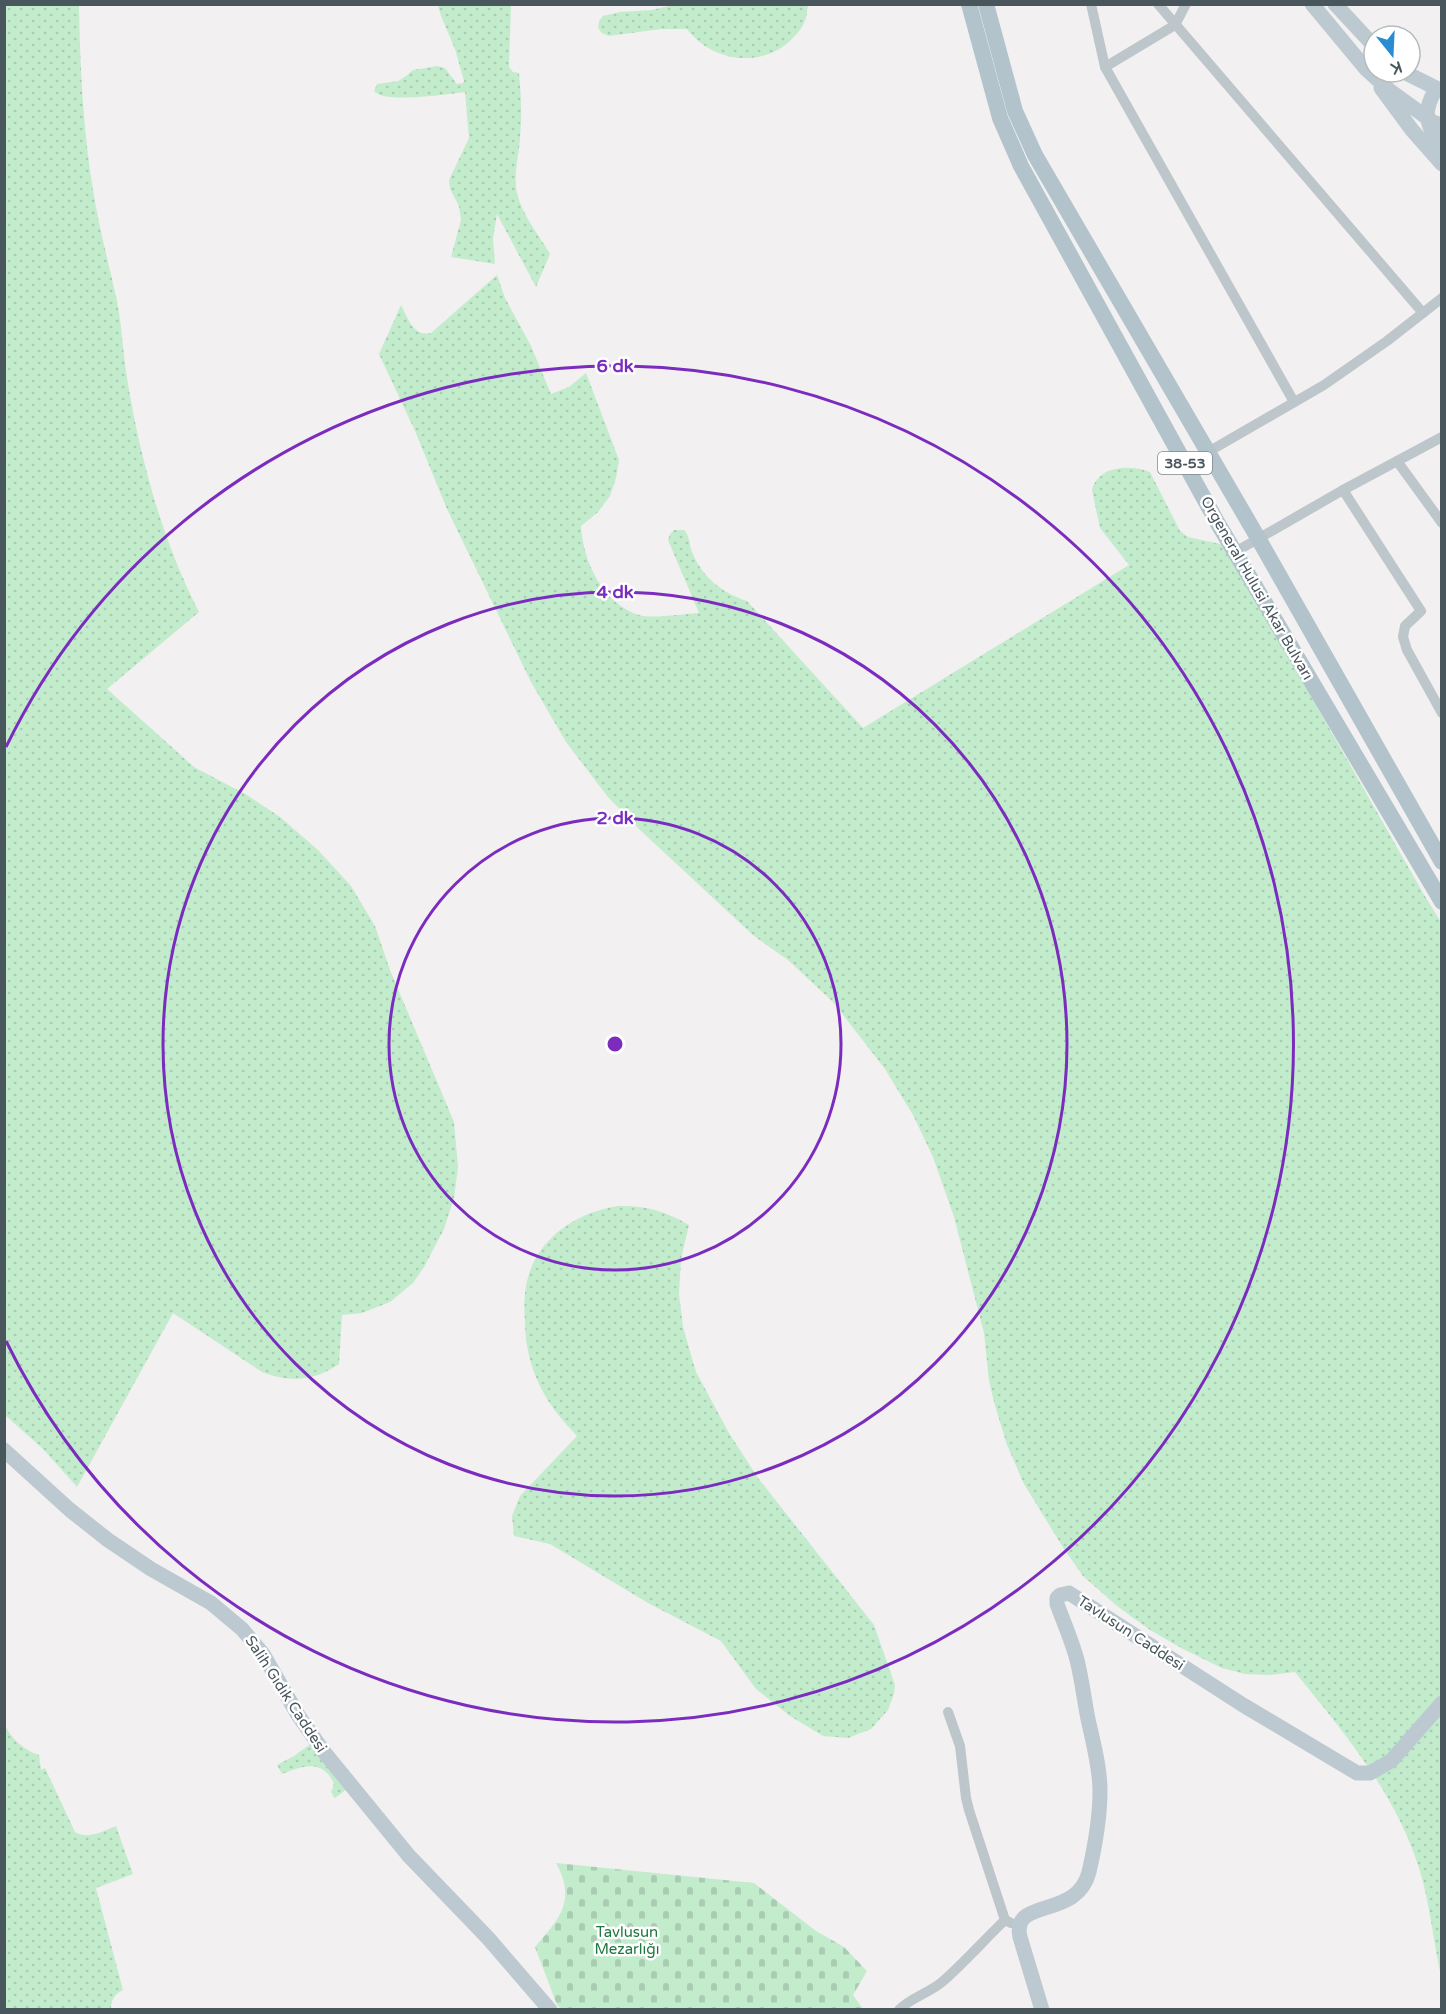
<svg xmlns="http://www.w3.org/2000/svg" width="1446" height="2014" viewBox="0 0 1446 2014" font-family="'Varela Round',sans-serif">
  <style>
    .grass { fill: url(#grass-dots) }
    .cemetery { fill: url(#cemetery-stones) }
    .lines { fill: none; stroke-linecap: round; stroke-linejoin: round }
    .street { stroke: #bdc6cb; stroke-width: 10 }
    .secondary { stroke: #bdc9d0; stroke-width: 15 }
    .primary { stroke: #b2c3cc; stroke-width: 16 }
    .ring { fill: none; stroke: #7b2cbf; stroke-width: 3 }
    .labels { text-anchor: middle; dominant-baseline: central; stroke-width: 5; stroke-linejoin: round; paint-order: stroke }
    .shield { fill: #fff; stroke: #80898d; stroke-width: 1.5 }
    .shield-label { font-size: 14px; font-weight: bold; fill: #49565c }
    .street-label { font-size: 15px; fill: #49565c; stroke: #fff }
    .park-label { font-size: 15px; fill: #1f783f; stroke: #fff }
    .centre { fill: #7b2cbf; stroke: #fff; stroke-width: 3 }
    .ring-label { font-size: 18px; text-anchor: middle; font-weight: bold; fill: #7b2cbf; stroke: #fff; stroke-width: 5; stroke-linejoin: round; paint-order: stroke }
  </style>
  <defs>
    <pattern id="grass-dots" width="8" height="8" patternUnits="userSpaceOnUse" patternTransform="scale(1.5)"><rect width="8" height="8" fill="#c3eccd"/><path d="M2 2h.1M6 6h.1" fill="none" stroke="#a9ccb2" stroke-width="1.8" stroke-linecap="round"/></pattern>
    <pattern id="cemetery-stones" width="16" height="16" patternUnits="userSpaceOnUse" patternTransform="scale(1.5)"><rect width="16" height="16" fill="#c3eccd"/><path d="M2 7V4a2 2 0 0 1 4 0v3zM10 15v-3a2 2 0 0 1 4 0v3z" fill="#a9ccb2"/></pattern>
  </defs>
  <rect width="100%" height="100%" fill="#f2f0f0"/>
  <!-- grass -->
  <g class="grass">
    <path d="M5,4L79,5C80,67 83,129 93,190C99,228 109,264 117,301C122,327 123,353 127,378C140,458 162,540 199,612L107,689L194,767L247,795L280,817L318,850L351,886L375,926L390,970L454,1122L458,1167L454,1198L444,1229L424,1267L413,1283L390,1302L362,1313L342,1315L339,1364C315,1381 289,1383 262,1372L173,1313L77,1487L43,1449L5,1415Z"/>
    <path d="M438,5H511L509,67L513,72L519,73C521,94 522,116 520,138C519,156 513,174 517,193C522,215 539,235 550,254L536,287L497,214L493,239L495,264L451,257L461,220L459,206L450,189L449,180L469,138L465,92C449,94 383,104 374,91L377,84L398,81L406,76L413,70L437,66L445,68L457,84L463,83L464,81L455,49L441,16Z"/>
    <path d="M673,5V4L808,5C807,10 807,18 804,23C801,30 795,36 790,41C759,69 711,61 687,29H661L609,36L602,33L598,28L599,21L603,16L620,12L652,10Z"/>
    <path d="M497,275L505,298L531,346L551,394L569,387L586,373L619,460L616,478L610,496L598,512L581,526C583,561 602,603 639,615C650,619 685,614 699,613L668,540L670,534L674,530H684C690,536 689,544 692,552C702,577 722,593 747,601L863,728L1129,565L1100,528L1092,490C1098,466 1130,464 1150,472L1180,531L1188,537L1225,545L1423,893L1441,922V1976C1433,1940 1430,1903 1419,1868C1395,1792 1344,1733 1295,1672L1269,1675L1245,1674L1222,1668L1183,1649L1150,1630L1117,1606L1083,1576L1064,1549L1024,1484L1007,1445L994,1402L989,1380L984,1333L954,1217L933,1157L913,1115L885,1069L833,1002L788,960L754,936L639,829L608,797L566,742L531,682L447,509L415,431L379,354L401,305C408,318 413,337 431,333Z"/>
    <path d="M618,1206C644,1205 666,1211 689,1225L681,1259L679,1294L683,1327L696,1372L729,1433L758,1478L874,1625L895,1685L894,1694L888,1710L871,1729L848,1738L823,1736L790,1716L756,1689L721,1641L648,1603L550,1544L514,1536L512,1516L520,1496L577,1436C562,1420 548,1404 539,1384C530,1365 525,1343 525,1322C524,1309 524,1294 527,1281C537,1238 577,1212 618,1206Z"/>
    <path d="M5,1725C12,1740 24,1750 39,1755L41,1770L45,1768L75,1832C88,1840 103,1831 116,1826L133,1874L96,1888L123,1990C114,1994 111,2001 111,2009H5Z"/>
    <path d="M312,1743L347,1789L335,1798L331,1792C334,1786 335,1784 331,1778C319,1759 299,1767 282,1774L277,1765L294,1756Z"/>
  </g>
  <!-- cemetery -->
  <path class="cemetery" d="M556,1863L754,1883L816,1931L844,1947L867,1971L853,1995L863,2009H561L557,2005L535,1947C559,1919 577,1901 556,1863Z"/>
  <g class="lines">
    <!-- street -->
    <g class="street">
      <path d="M1091,4L1105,67L1294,402"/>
      <path d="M1158,4L1423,313"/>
      <path d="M1105,67L1175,25L1186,4"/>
      <path d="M1208,452L1324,385L1387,341L1442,298"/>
      <path d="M1397,461L1442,523"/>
      <path d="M1343,490L1421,611L1405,626L1403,637L1407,650L1442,713"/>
      <path d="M1235,552L1343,490L1442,437"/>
      <path d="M948,1712L960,1746L966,1798L969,1810L1005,1920"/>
      <path d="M899,2010C910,1998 929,1993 942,1982C964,1963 984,1940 1005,1920L1011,1923"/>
    </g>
    <!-- secondary -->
    <g class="secondary">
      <path d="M1312,4L1366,69L1389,90L1433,122L1442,125"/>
      <path d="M1335,4L1374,46"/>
      <path d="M1404,72L1442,91"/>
      <path d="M1381,88L1412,130L1442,164"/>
      <path d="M1436,89C1419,117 1430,126 1442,154"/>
      <path d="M4,1450L70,1510L108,1540L151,1569L211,1603L242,1629L263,1654L298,1715L324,1752L409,1856L488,1938L550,2010"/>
      <path d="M1042,2010L1020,1937C1011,1897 1077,1920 1089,1872C1095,1846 1100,1818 1100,1791C1100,1767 1093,1742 1088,1719C1084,1699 1082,1680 1077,1660C1072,1641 1064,1623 1057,1604V1598L1060,1595L1069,1593L1243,1705L1357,1773H1370L1391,1761L1442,1703"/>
    </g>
    <!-- primary -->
    <g class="primary">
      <path d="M969,4L1000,118L1021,166L1217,522L1442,902"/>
      <path d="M986,4L1015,111L1035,155L1258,538L1442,862"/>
    </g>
  </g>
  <!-- distance rings -->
  <g class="ring">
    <circle cx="615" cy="1044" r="226"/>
    <circle cx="615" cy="1044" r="452"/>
    <path d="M6 747A678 678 0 1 1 6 1341"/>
  </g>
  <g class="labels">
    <!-- shield labels -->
    <rect class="shield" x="1158" y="452" width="54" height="22" rx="4.5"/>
    <g class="shield-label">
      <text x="1185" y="463">38-53</text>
    </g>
    <!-- street labels -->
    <g class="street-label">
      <text transform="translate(1257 588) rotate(60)">Orgeneral Hulusi Akar Bulvarı</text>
      <text transform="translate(1131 1633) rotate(33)">Tavlusun Caddesi</text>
      <text transform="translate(286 1694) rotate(57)">Salih Gıdık Caddesi</text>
    </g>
    <!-- park labels -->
    <g class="park-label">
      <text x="627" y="1932">Tavlusun<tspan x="627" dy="17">Mezarlığı</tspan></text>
    </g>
  </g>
  <circle cx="615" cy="1044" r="9" class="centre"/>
  <g class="ring-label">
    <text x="615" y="372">6 dk</text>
    <text x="615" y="598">4 dk</text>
    <text x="615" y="824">2 dk</text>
  </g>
  <!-- border -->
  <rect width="1446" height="2014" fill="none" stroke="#49565c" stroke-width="12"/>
  <!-- north arrow -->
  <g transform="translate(1392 54) rotate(162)"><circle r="28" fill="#ffffff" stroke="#b6bbbe" stroke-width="1.5"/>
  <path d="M0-4.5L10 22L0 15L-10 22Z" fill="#298cd3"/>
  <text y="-9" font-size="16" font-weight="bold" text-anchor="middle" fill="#49565c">K</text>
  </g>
</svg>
